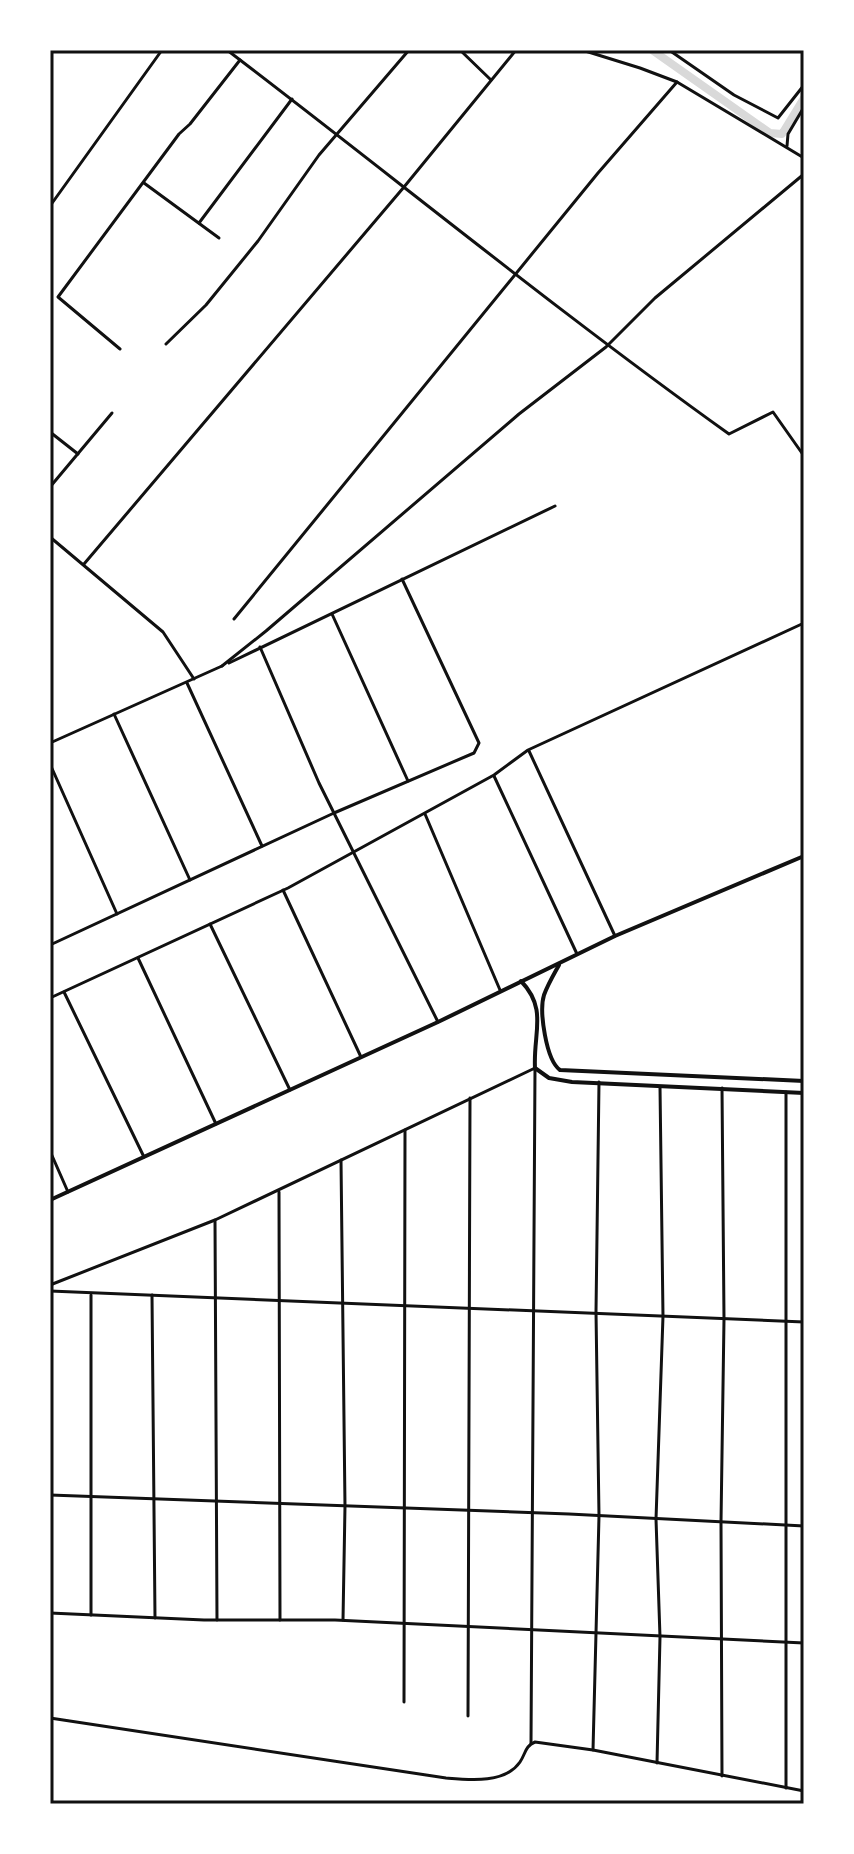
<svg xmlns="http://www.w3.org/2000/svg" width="854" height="1854" viewBox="0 0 854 1854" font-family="'Golos Text',sans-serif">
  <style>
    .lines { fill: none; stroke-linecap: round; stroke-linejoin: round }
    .canal { stroke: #d9d9d9; stroke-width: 8 }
    .minor { stroke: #111; stroke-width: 3 }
    .tertiary { stroke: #111; stroke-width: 4 }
    .neatline { fill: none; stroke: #111; stroke-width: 3 }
  </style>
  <rect width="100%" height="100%" fill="#fff"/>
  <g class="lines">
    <!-- canal -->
    <path class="canal" d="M652,50L770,133L782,134L804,98"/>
    <!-- minor -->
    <g class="minor">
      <path d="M227,50C395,178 557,311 729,434L773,412L804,456"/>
      <path d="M460,50L491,80"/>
      <path d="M582,50L640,68L677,82L804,158"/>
      <path d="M669,50L734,95L778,118L804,85"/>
      <path d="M787,146L788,134L804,107"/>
      <path d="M144,183L219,238"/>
      <path d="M50,206L162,50"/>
      <path d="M199,223L292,99"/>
      <path d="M166,344L206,305L258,241L319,155L409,50"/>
      <path d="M120,349L58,297L179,134L190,124L240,60"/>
      <path d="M50,432L78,454"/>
      <path d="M50,487L112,413"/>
      <path d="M50,537L163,632L194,679"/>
      <path d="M84,564L404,187L516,50"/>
      <path d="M332,614L408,781"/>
      <path d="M234,619L598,173L677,82"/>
      <path d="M260,647L319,783L438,1022"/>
      <path d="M229,663L555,506"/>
      <path d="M222,666L266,631L519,414L606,347L655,298L804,174"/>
      <path d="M187,683L262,846"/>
      <path d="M114,714L190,880"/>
      <path d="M50,743L222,666"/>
      <path d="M529,751L615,936"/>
      <path d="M50,764L117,914"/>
      <path d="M494,776L577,954"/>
      <path d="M425,814L500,990"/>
      <path d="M283,890L361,1057"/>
      <path d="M210,924L290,1090"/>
      <path d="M50,945L334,813L474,753L479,743L402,579"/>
      <path d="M138,958L216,1124"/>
      <path d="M64,992L144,1157"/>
      <path d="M50,998L288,888L494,775L528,750L804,623"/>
      <path d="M722,1088L724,1319L721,1522L722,1776"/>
      <path d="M50,1151L68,1192"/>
      <path d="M341,1160L345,1506L343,1620"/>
      <path d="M279,1192L280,1620"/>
      <path d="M215,1220L217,1620"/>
      <path d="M50,1285L215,1220L535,1068L531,1743"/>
      <path d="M50,1291L804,1322"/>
      <path d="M91,1295V1615"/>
      <path d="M152,1295L155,1618"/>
      <path d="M50,1495L569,1514L804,1526"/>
      <path d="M50,1613L204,1620H335L804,1643"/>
      <path d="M404,1702L405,1130"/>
      <path d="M468,1716L470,1098"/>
      <path d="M50,1718L446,1778C469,1780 505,1784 520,1762C526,1753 525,1746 535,1742L593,1750L804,1791"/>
      <path d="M593,1750L599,1516L596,1312L599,1082"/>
      <path d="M657,1763L660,1637L656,1519L663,1316L660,1087"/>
      <path d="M786,1788V1092"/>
    </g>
    <!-- tertiary -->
    <g class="tertiary">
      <path d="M559,965C554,974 548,984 544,995C539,1011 546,1060 560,1070L804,1081"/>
      <path d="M521,981C548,1009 533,1033 535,1068L549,1078L572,1082L804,1093"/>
      <path d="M50,1200L438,1022L615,936L804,856"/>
    </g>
  </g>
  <!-- border -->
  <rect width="854" height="1854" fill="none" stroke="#ffffff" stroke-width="104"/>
  <rect x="52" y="52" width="750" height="1750" class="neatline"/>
</svg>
